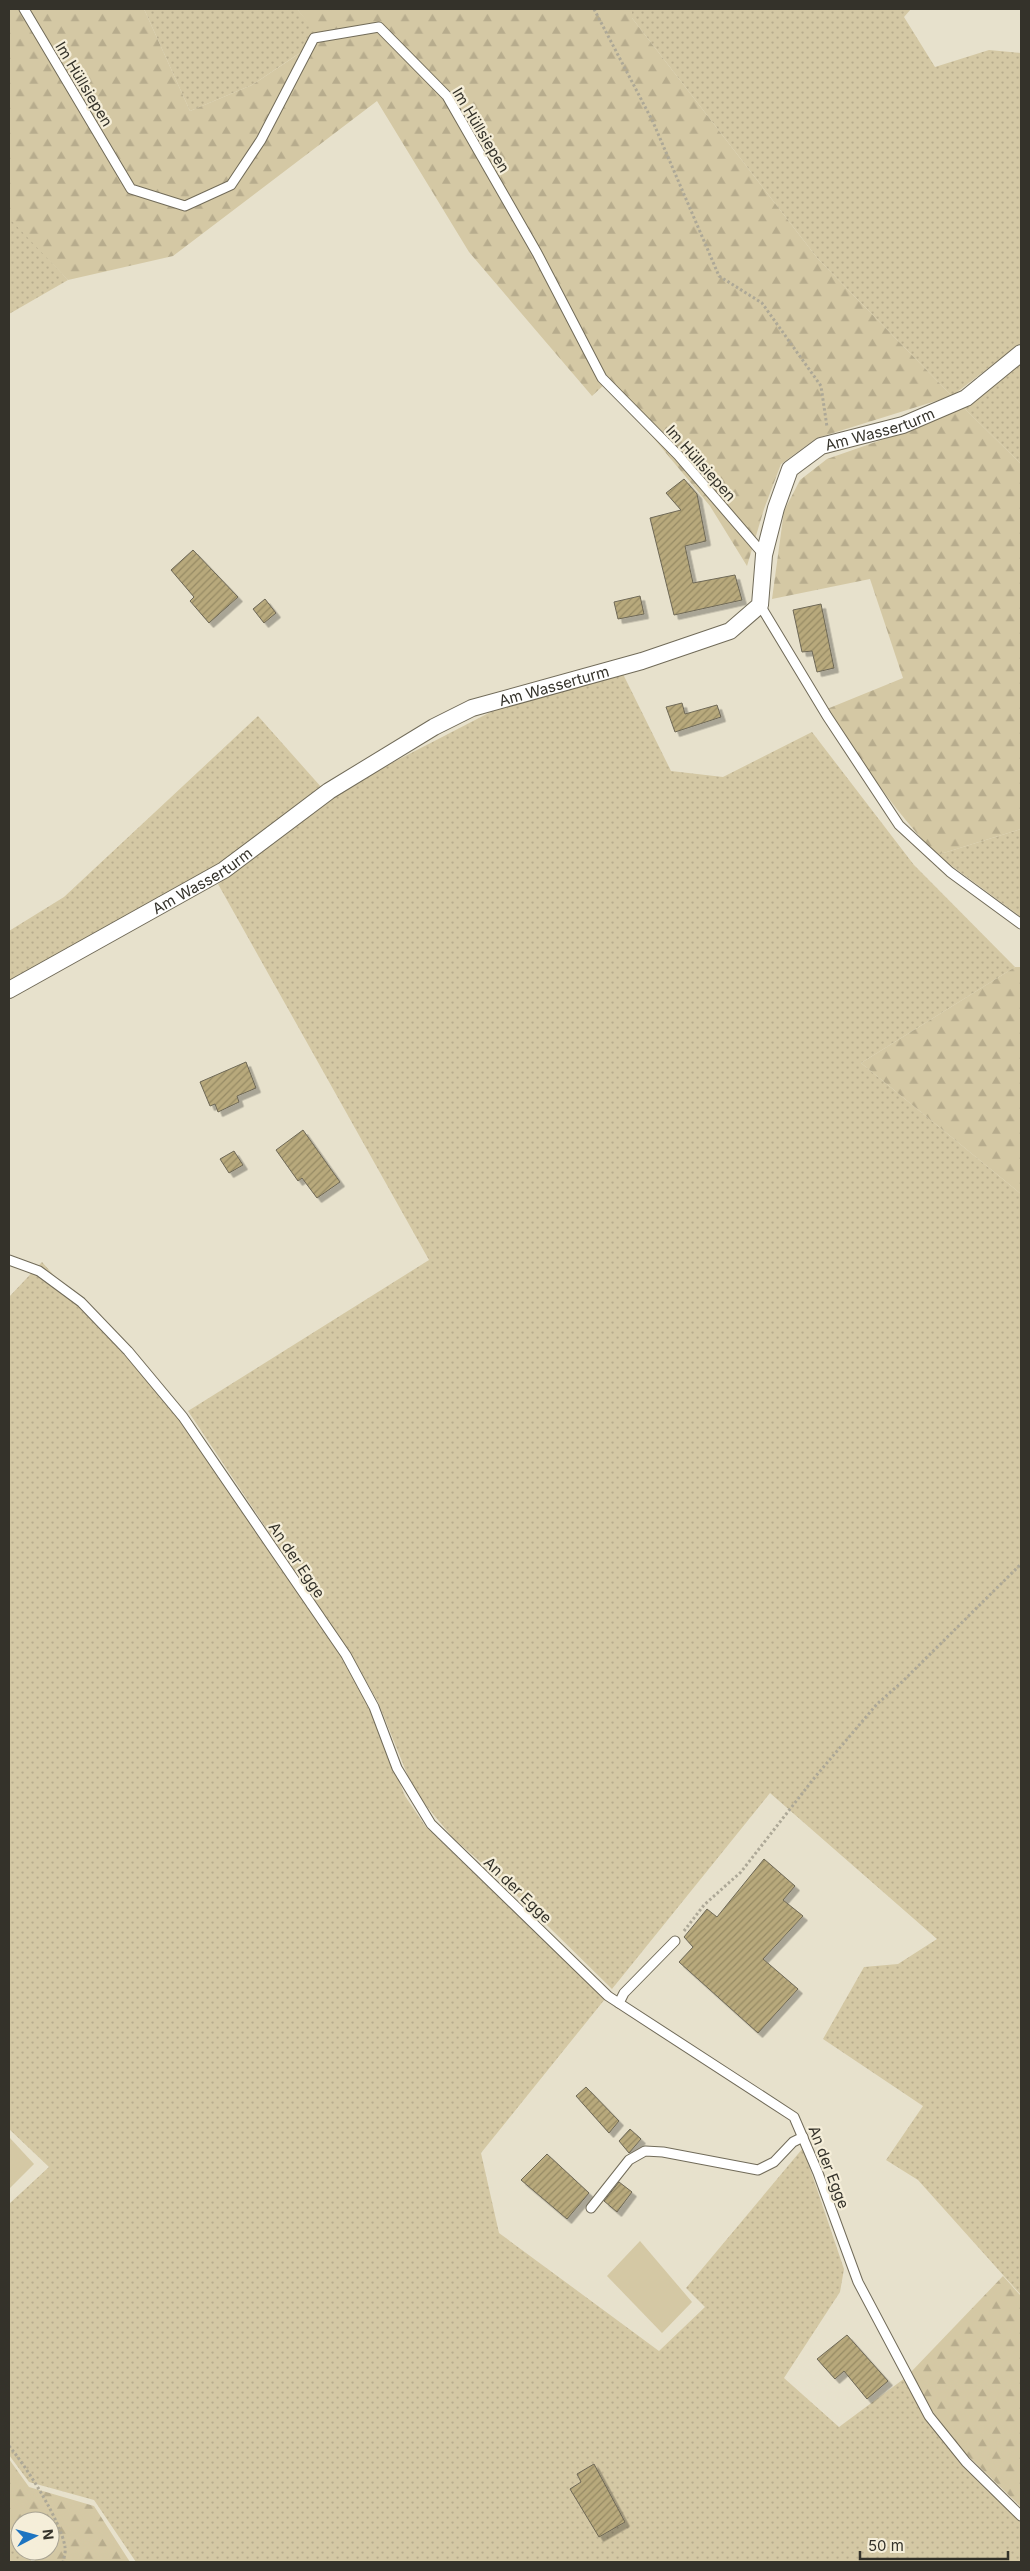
<svg xmlns="http://www.w3.org/2000/svg" width="1030" height="2571" viewBox="0 0 1030 2571" font-family="Inter,sans-serif">
  <style>
    .grass { fill: url(#grass-dots) }
    .forest { fill: url(#forest-firs) }
    .park { fill: #d4c8a4 }
    .building { fill: url(#building-hatch); stroke: #6e6856; filter: url(#shadow) }
    .lines { fill: none; stroke-linecap: round; stroke-linejoin: round }
    .lane-casing { stroke: #716b59; stroke-width: 11 }
    .street-casing { stroke: #716b59; stroke-width: 18 }
    .path { stroke: #ada897; stroke-width: 3; stroke-dasharray: 2.5 2.5; stroke-linecap: butt }
    .lane { stroke: #fff; stroke-width: 9 }
    .street { stroke: #fff; stroke-width: 16 }
    .labels { text-anchor: middle; dominant-baseline: central; stroke-width: 4.5; stroke-linejoin: round; paint-order: stroke }
    .street-label { font-size: 15px; fill: #34322a; stroke: #f5eed9 }
  </style>
  <defs>
    <pattern id="grass-dots" width="8" height="8" patternUnits="userSpaceOnUse" patternTransform="scale(1.25)"><rect width="8" height="8" fill="#d4c8a4"/><path d="M2 2h.1M6 6h.1" fill="none" stroke="#b7ac8d" stroke-width="1.8" stroke-linecap="round"/></pattern>
    <pattern id="forest-firs" width="22" height="20" patternUnits="userSpaceOnUse" patternTransform="scale(1.25)"><rect width="22" height="20" fill="#d4c8a4"/><path d="M5 1l3.5 6h-7zM16 11l3.5 6h-7z" fill="#b7ac8d"/></pattern>
    <pattern id="building-hatch" width="6" height="6" patternUnits="userSpaceOnUse" patternTransform="scale(1.25)"><rect width="6" height="6" fill="#b8a97b"/><path d="M-1 1l2-2M0 6l6-6M5 7l2-2" fill="none" stroke="#968a65"/></pattern>
    <filter id="shadow"><feDropShadow dx="4.5" dy="4.5" stdDeviation="0" flood-color="#0004"/></filter>
  </defs>
  <rect width="100%" height="100%" fill="#e7e1cc"/>
  <!-- grass -->
  <g class="grass">
    <path d="M144,9H297L322,38L252,85L190,111Z"/>
    <path d="M632,9H911L904,17L935,67L989,50L1021,53V343L952,396L818,259L632,18Z"/>
    <path d="M9,216L68,280L9,314Z"/>
    <path d="M1021,362V464L963,407Z"/>
    <path d="M623,674L671,771L723,777L812,732L914,865L1015,967L861,1063L1021,1194V2295L918,2180L886,2160L923,2106L823,2039L864,1967L898,1964L937,1939L770,1793L612,1989L500,1879L453,1838L414,1791L378,1702L351,1655L188,1411L429,1260L218,884L351,784L512,701Z"/>
    <path d="M258,716L322,788L224,861L9,982V931L64,897Z"/>
    <path d="M1021,829V917L937,855Z"/>
    <path d="M42,1262L178,1416L343,1657L371,1710L405,1796L426,1827L605,1999L481,2153L499,2233L659,2351L705,2307L686,2288L803,2148L844,2269L840,2292L784,2378L839,2427L905,2378L960,2463L1021,2522V2562H136L94,2500L29,2482L9,2455V2204L49,2167L9,2129V1297Z"/>
    <path d="M9,2532L20,2547V2551H23L32,2562H9Z"/>
  </g>
  <!-- forest -->
  <g class="forest">
    <path d="M9,9H144L190,111L252,85L321,39L297,9H632V18L818,259L952,396L817,438L781,464L764,509L747,566L710,506L607,382L592,396L469,252L377,101L173,256L68,280L9,218Z"/>
    <path d="M963,407L1021,464V829L937,855C894,811 861,761 827,709L903,678L870,579L772,599L784,511L800,480L827,459L907,431Z"/>
    <path d="M1015,967H1021V1194L861,1063Z"/>
    <path d="M1003,2276L1021,2296V2507L961,2449L933,2412L910,2373Z"/>
    <path d="M9,2459L29,2487L94,2506L130,2562H36L27,2551H50V2521H20V2542L9,2528Z"/>
  </g>
  <!-- park -->
  <g class="park">
    <path d="M9,2137L34,2164L9,2189Z"/>
    <path d="M640,2241L692,2302L662,2333L607,2276Z"/>
  </g>
  <!-- building -->
  <g class="building">
    <path d="M684,479L697,494L706,541L685,546L693,583L735,575L742,600L674,615L650,518L681,510L666,493Z"/>
    <path d="M193,550L238,597L209,623L190,601L194,597L171,570Z"/>
    <path d="M640,596L644,614L618,619L614,602Z"/>
    <path d="M265,599L276,613L264,623L253,609Z"/>
    <path d="M821,604L834,668L817,672L812,651L802,652L793,610Z"/>
    <path d="M682,703L685,714L717,705L721,717L675,732L666,707Z"/>
    <path d="M246,1062L256,1088L237,1096L239,1102L218,1112L215,1104L210,1106L200,1082Z"/>
    <path d="M303,1130L340,1182L317,1198L302,1178L298,1181L276,1150Z"/>
    <path d="M234,1151L243,1165L229,1173L220,1159Z"/>
    <path d="M764,1859L795,1886L783,1900L803,1916L763,1959L798,1989L758,2033L679,1962L693,1947L684,1937L707,1909L717,1917Z"/>
    <path d="M586,2087L619,2121L609,2133L576,2096Z"/>
    <path d="M630,2129L641,2139L629,2153L619,2141Z"/>
    <path d="M547,2154L589,2193L567,2219L521,2180Z"/>
    <path d="M619,2182L632,2192L617,2212L604,2201Z"/>
    <path d="M847,2335L888,2381L867,2399L844,2371L835,2379L817,2359Z"/>
    <path d="M594,2464L625,2522L599,2537L570,2489L581,2482L577,2474Z"/>
  </g>
  <g class="lines">
    <!-- lane casing -->
    <g class="lane-casing">
      <g id="lane">
        <path d="M24,9L131,189L185,206L231,185L261,140L314,38L379,27L447,96L537,253L602,378L678,455L764,555"/>
        <path d="M760,605L827,716L899,825L950,872L1021,924"/>
        <path d="M9,1260L39,1271L81,1302L128,1351L183,1417L346,1655L374,1707L397,1768L431,1824L608,1996L794,2117L818,2173L858,2282L929,2416L966,2462L1021,2516"/>
        <path d="M619,2003L624,1993L675,1941"/>
        <path d="M591,2208L629,2160L645,2151L663,2152L758,2170L774,2162L793,2142L803,2137"/>
      </g>
    </g>
    <!-- street casing -->
    <g class="street-casing">
      <g id="street">
        <path id="s1" d="M9,990L224,870L329,791L434,727L472,708L642,661L730,631L760,605L764,555L776,508L790,469L821,446L903,425L966,398L1021,353"/>
      </g>
    </g>
    <!-- path -->
    <g class="path">
      <path d="M594,9L653,122L719,276L762,303L821,386L827,427"/>
      <path d="M684,1931L704,1905L741,1872L815,1777L877,1704L902,1682L1021,1564"/>
      <path d="M9,2446C26,2466 61,2521 65,2547C66,2551 64,2558 63,2562"/>
    </g>
    <!-- lane -->
    <use href="#lane" class="lane"/>
    <!-- street -->
    <use href="#street" class="street"/>
  </g>
  <g class="labels">
    <!-- street labels -->
    <g class="street-label">
      <text transform="translate(84 84) rotate(59)">Im Hüllsiepen</text>
      <text transform="translate(481 130) rotate(59)">Im Hüllsiepen</text>
      <text stroke="none"><textPath href="#s1" startOffset="1092">Am Wasserturm</textPath></text>
      <text transform="translate(701 463) rotate(48)">Im Hüllsiepen</text>
      <text stroke="none"><textPath href="#s1" startOffset="628">Am Wasserturm</textPath></text>
      <text stroke="none"><textPath href="#s1" startOffset="222">Am Wasserturm</textPath></text>
      <text transform="translate(297 1560) rotate(56)">An der Egge</text>
      <text transform="translate(518 1890) rotate(44)">An der Egge</text>
      <text transform="translate(829 2167) rotate(69)">An der Egge</text>
    </g>
  </g>
  <!-- border -->
  <rect width="1030" height="2571" fill="none" stroke="#34322a" stroke-width="20"/>
  <!-- north arrow -->
  <g transform="translate(35 2536) rotate(84)"><circle r="24" fill="#f5eed9" stroke="#a8a393"/>
  <path d="M0-4L9 19L0 12L-9 19Z" fill="#1d74c1"/>
  <text y="-8" font-size="14" font-weight="bold" text-anchor="middle" fill="#34322a">N</text>
  </g>
  <!-- scale -->
  <path d="M860 2551v8h148v-8" fill="none" stroke="#34322a" stroke-width="2.5"/>
  <text x="868" y="2551" font-size="15" fill="#34322a" stroke="#f5eed9" stroke-width="4" paint-order="stroke">50 m</text>
</svg>
